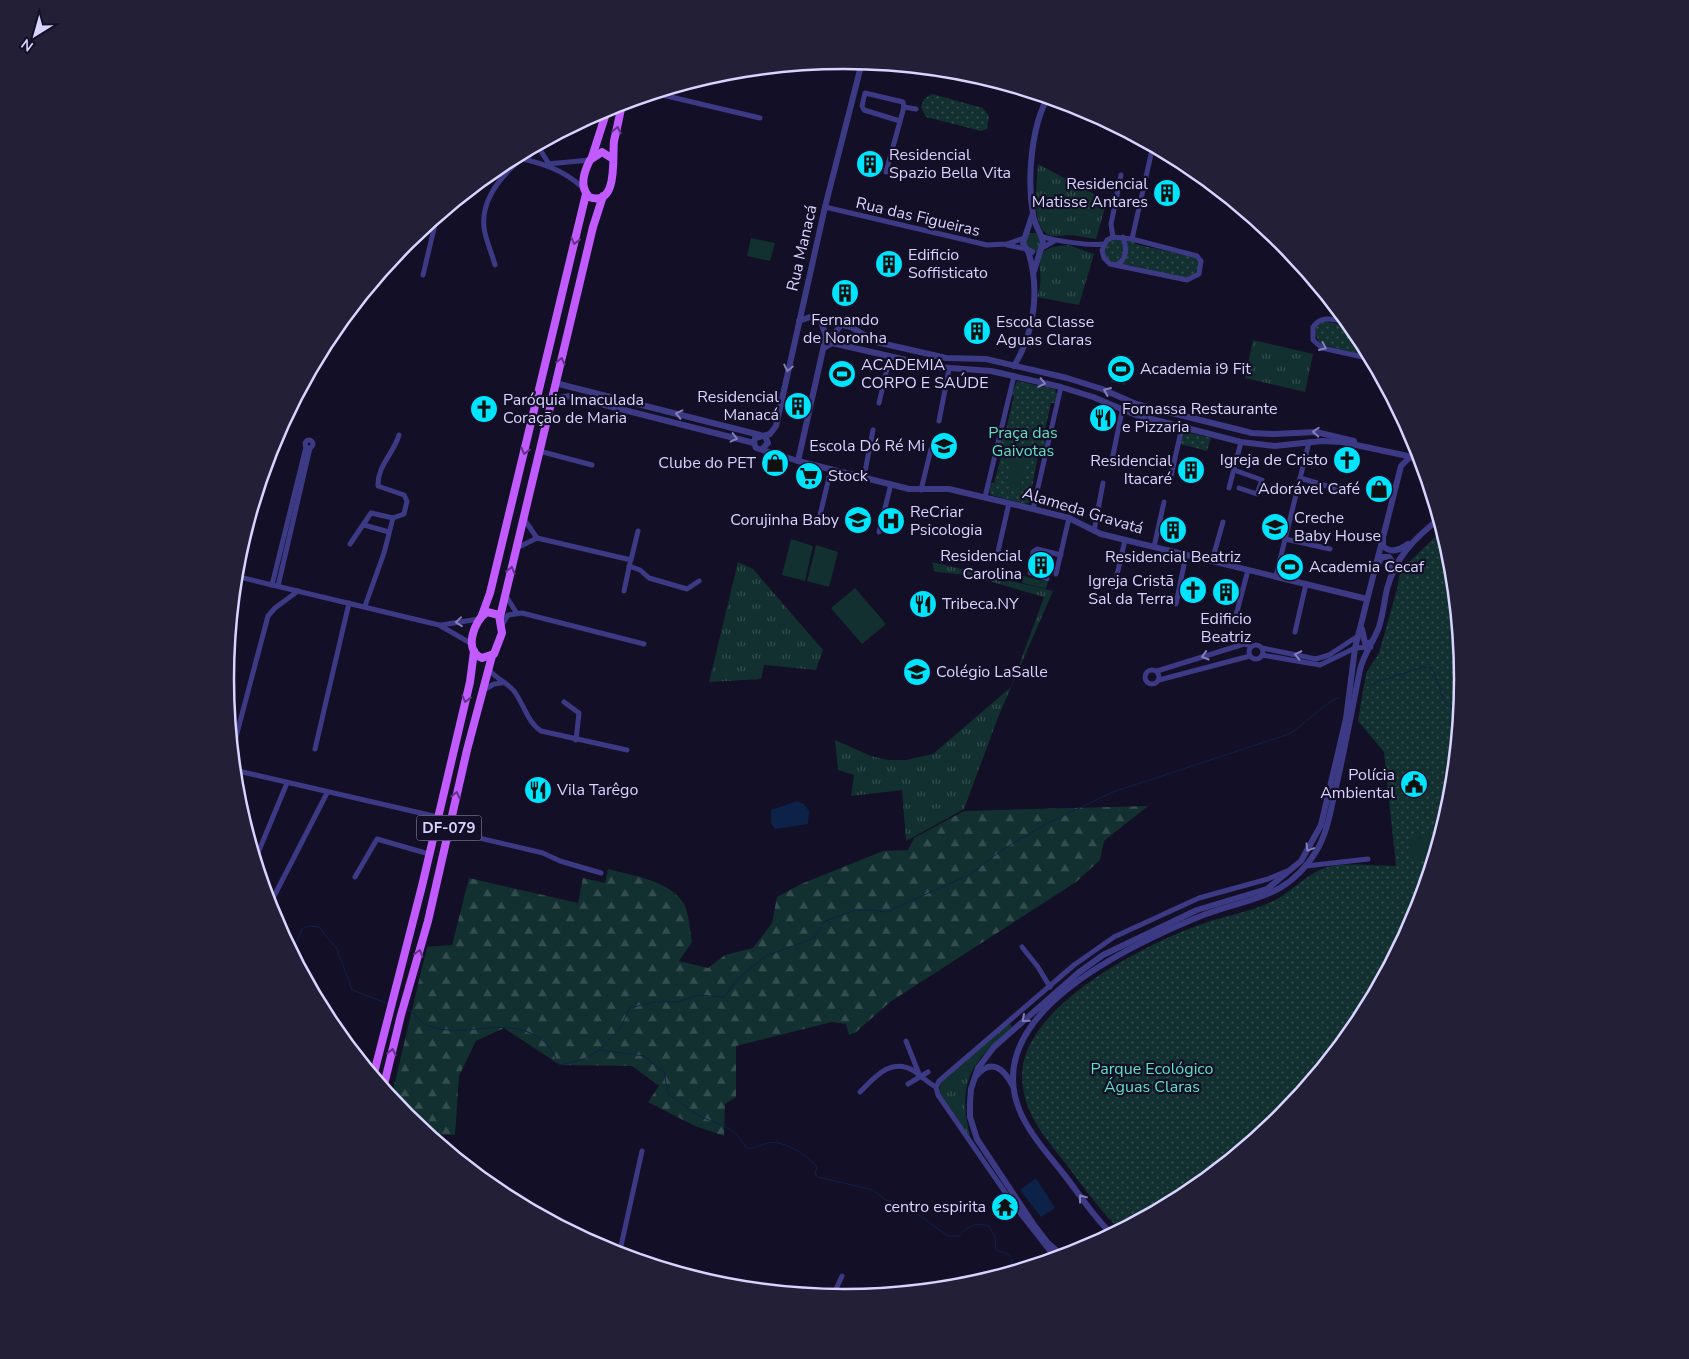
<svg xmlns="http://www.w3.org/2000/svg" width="1689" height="1359" viewBox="0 0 1689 1359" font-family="'Nunito Sans',sans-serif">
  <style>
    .grass { fill: url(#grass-tufts) }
    .forest { fill: url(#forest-firs) }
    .park { fill: url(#park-dots) }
    .pitch { fill: #12302f }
    .water { fill: #0c2248 }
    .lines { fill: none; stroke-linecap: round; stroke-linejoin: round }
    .stream { stroke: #0c2248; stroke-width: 1 }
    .minor { stroke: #3d3a85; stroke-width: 5 }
    .tertiary { stroke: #3d3a85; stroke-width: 6 }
    .primary { stroke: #c25bff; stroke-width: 8 }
    .oneway { stroke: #623188 }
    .oneway2 { stroke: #837fbc }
    .labels { text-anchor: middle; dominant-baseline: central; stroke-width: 4.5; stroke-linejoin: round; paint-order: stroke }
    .shield { fill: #130f26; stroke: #9e99be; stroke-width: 1 }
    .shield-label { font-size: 15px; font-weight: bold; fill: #d9d4ff }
    .poi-label { font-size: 16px; fill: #d9d4ff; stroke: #130f26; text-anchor: start }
    .street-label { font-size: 16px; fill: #d9d4ff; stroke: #130f26 }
    .park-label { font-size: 16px; fill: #5fe0c0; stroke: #130f26 }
    .rim { fill: none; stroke: #d9d4ff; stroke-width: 2.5 }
  </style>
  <defs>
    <pattern id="grass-tufts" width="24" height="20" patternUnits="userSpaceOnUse" patternTransform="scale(1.25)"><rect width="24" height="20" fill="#12302f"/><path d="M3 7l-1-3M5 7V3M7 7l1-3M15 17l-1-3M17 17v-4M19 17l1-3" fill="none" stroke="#344d4e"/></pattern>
    <pattern id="forest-firs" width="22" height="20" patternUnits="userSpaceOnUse" patternTransform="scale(1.25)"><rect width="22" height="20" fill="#12302f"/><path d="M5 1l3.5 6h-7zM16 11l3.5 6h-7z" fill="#344d4e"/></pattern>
    <pattern id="park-dots" width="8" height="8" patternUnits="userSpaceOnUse" patternTransform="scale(1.25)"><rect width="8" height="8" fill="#12302f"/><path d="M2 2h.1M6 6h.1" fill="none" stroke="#344d4e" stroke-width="1.8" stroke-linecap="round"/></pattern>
  </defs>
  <rect width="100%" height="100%" fill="#130f26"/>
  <!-- grass -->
  <g class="grass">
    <path d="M1038,164L1107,201L1096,239C1087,238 1078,235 1069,235C1062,235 1056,238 1049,235C1030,228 1037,181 1038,164Z"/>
    <path d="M1029,233H1038L1043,239L1037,252H1031L1023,240Z"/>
    <path d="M1068,245L1094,254L1079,305L1037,297C1049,268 1022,248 1068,245Z"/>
    <path d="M1253,340L1313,354L1305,392L1245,378Z"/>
    <path d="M738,562L753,569L823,650L816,670L764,665L761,679L709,682Z"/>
    <path d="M932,562L1053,591L999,715L964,809L906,841L902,790L851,796L854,775L838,770L835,740L871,756L888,760H906L933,754L1011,687L1044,597L968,575L937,572L934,571Z"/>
    <path d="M1009,1022L1012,1027C969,1065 957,1082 971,1140L939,1094L940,1082Z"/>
  </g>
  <!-- forest -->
  <path class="forest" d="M1148,806L1104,841L1100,860L1076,882L890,1002L856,1032L849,1035L846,1024L832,1022L736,1046V1097L725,1104L724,1136L695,1126L648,1102L659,1086L632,1066L560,1065L504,1028L476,1041L459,1076L455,1135L426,1134L406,1117L391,1098L427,947L452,945L469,878L578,903L583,878L605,883L608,869C633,876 670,880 684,904C689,914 690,931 692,942L679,961L708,968L725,955L753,948L772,923L777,897L801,884L883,851L908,850L914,838L964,811Z"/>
  <!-- park -->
  <g class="park">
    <path d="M932,94L983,108L989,116L987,129L981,131L926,117L921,107L924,99Z"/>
    <path d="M1113,237L1135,240V244L1184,255L1197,256L1202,267L1191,280L1130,265L1129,268L1116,266L1104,258V244Z"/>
    <path d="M1323,321L1353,327L1371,357L1320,344L1314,331L1316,326Z"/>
    <path d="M1017,381L1055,389L1057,394L1055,403H1051L1043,439L1046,442L1042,456H1038L1031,493L1034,494L1032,501L1026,504L991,495L989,491L991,483H994L1003,450V446L999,445L1003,430H1006L1014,396L1011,395Z"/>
    <path d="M1181,431L1211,438L1207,451L1180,444Z"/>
    <path d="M1443,529L1452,559L1464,680L1452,801L1417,917L1359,1024L1282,1118L1188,1195L1121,1231C1100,1210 1083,1187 1066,1164C1052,1146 1036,1128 1028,1107C1024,1097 1022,1085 1022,1074C1024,1006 1143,945 1199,925C1222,916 1248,913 1271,902C1292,893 1306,873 1328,867C1346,862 1377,866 1396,866L1384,752L1358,721L1366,673L1379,653L1397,589L1400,571Z"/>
  </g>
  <!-- pitch -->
  <g class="pitch">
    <path d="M751,238L775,243L770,261L747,256Z"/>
    <path d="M1117,354L1131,357L1125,385L1111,382Z"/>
    <path d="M1012,459L1026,462L1020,489L1006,486Z"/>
    <path d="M791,539L813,546L805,581L782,575Z"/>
    <path d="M816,545L838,552L829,587L807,581Z"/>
    <path d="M1023,576L1048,582L1046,589L1022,583Z"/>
    <path d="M855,588L886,624L862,644L831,608Z"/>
    <path d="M1410,834H1442L1434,859H1410Z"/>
  </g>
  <!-- water -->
  <g class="water">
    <path d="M797,801L804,804L809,811L808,824L775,829L771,823V810Z"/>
    <path d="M1036,1178L1055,1208L1041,1217L1020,1190Z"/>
  </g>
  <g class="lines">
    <!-- stream -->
    <g class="stream">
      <path d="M1372,684L1422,667L1431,668C1440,680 1439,695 1448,707L1461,706"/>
      <path d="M290,949L297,941L302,929L308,926L319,927L337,949L352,990L389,1004"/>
      <path d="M405,1009C418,1012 418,1023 429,1026C466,1040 509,1012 545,1042C551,1048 555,1058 560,1065L584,1059L599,1050L644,1056L664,1072L668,1094C679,1101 690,1111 702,1117C723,1127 732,1124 746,1148C755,1149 760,1145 768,1143C783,1139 808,1156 817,1167L815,1174L818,1177L873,1190L886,1200L908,1207L948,1236H959C969,1225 975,1222 989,1226L995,1237L996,1250L1008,1254L1012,1260L1010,1274"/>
      <path d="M599,1050L619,1030L630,1008L654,1002H677L699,995L724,997L742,975L766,956L814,938L825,921L853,911L871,910L886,912L969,875L1002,850L1044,825L1113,792L1289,734C1307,723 1320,706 1339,697"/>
    </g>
    <!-- minor -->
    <g class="minor">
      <path d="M654,93L760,118"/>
      <path d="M900,121L864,110L862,106L865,93L903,102L904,107"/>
      <path d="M541,143L539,148L549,164"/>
      <path d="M515,157C541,163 563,169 583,188"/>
      <path d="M525,159L539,148"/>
      <path d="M547,164L590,160"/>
      <path d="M886,172L904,107L916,109"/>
      <path d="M825,207L987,245L1007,244L1024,238"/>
      <path d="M1041,236C1054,241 1091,246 1104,244"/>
      <path d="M1113,237L1132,239L1197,256L1201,261L1199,274L1187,280L1110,264L1104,258L1102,250L1107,240Z"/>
      <path d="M1113,237L1111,224L1121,175"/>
      <path d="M1132,239L1152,150"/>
      <path d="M1007,245L1026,249"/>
      <path d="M1042,248L1054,241"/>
      <path d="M495,265C492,253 485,239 484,227C481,199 502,175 522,158"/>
      <path d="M1116,265C1128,259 1127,248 1123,237"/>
      <path d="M423,275L437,216"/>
      <path d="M1349,322C1335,320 1322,314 1313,327V340L1322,348L1372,359"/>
      <path d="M879,403L890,356"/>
      <path d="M939,421L949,369"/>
      <circle cx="309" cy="444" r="4"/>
      <path d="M539,451L592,465"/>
      <path d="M1112,460L1122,411"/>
      <path d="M1234,470L1262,480L1257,494L1239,488"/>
      <path d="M1171,476L1182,427"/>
      <path d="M864,477L873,430"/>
      <path d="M1300,478L1344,491"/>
      <path d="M1229,488L1241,442"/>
      <path d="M921,490L931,449"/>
      <path d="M985,497L1014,376"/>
      <path d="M1033,509L1061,387"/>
      <path d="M820,515L831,469"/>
      <path d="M524,519L537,538L631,560L638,531"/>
      <path d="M364,525L389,532"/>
      <path d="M1094,531L1103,483"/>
      <path d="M879,532L891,484"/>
      <path d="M1285,539L1330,549"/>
      <path d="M350,544L371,513L393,518L404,514L407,501L404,495L378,486C377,466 394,453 399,435"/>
      <path d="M1154,547L1164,502"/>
      <path d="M517,548L537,538"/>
      <path d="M997,556L1009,503"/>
      <path d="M1212,561L1223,522"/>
      <path d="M629,566L640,570L649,578L687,589L699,581"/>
      <path d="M1056,574L1069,518"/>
      <path d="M235,576L439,625L472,644"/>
      <path d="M1276,576L1309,442"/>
      <path d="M1047,579L1030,573L1033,552L1037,549L1061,555"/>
      <path d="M272,585L306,447"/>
      <path d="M278,586L310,448"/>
      <path d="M1114,588L1125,540"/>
      <path d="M624,591L630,563"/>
      <path d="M506,596L516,612"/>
      <path d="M1176,604L1186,555"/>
      <path d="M365,606L384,553L393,518"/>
      <path d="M1235,619L1248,570"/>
      <path d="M441,625L479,619"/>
      <path d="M502,625L508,615L522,613L644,644"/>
      <path d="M1295,632L1306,584"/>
      <circle cx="1256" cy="652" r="7"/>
      <path d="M1262,648L1316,659L1329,655L1358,636"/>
      <path d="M1262,655L1320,665L1355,648L1371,647"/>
      <path d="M488,668C495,679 507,682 514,691C524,704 527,722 541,731L627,750"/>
      <circle cx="1152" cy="677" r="7"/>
      <path d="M1157,671L1244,644L1252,646"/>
      <path d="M1159,680L1250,656"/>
      <path d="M482,691L494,684L502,683"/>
      <path d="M564,702L579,713L576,740"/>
      <path d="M315,749L349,603"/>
      <path d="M232,752L268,616L275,608L298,591"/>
      <path d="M234,770L438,817"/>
      <path d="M235,781L238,771"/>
      <path d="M453,817L462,834"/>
      <path d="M446,841L462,834L543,853L560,861L601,873"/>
      <path d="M255,860L287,783"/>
      <path d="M1306,866L1368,859"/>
      <path d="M355,877L377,839L429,854"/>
      <path d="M269,906L327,793"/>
      <path d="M1022,947L1038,967L1050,987"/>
      <path d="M906,1041L919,1074"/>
      <path d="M908,1084L928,1072"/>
      <path d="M860,1092C875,1077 891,1057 914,1071C921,1076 928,1083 936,1087"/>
      <path d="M619,1255L642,1151"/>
      <path d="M1056,1259L1016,1208L938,1095L936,1087L939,1081L1074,965L1114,937L1199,898L1268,879L1287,871"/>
      <path d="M832,1298L842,1276"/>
    </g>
    <!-- tertiary -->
    <g class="tertiary">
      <path d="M862,62L825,207L776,426L770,434L755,438L754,443L756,448L798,461L909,489H949L1033,509L1069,518L1101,534L1367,599"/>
      <path d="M1032,252L1026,249L1023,243L1032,216"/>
      <path d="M1034,271L1043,242C1041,232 1034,225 1033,214C1027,180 1031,127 1048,97"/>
      <path d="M799,321L810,317L851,327L876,342L920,352L946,358L986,359L1067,378L1102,389L1136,404L1252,433L1274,434L1316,432L1354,441"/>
      <path d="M838,343L834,334L842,324"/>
      <path d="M824,348L832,343L937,367L991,371L1061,387L1093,397L1136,415L1241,442L1275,446L1322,441L1342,442L1422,459"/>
      <path d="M1014,366C1035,332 1040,288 1028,251"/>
      <path d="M555,383L760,435"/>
      <path d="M551,400L569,396L754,443"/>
      <path d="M762,449L768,443L765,436"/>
      <path d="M798,461L826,336L820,319"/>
      <path d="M1383,539V546C1391,554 1400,550 1408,544"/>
      <path d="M1377,566L1382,557H1389L1392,561L1390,571"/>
      <path d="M1362,629L1365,643H1370L1373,640"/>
      <path d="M977,1075C992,1058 1004,1069 1013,1086"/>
      <path d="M1113,1235C1093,1217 1079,1193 1062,1172C1047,1153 1028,1132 1019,1109C982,1014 1129,946 1196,918C1245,897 1285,903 1317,850C1328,831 1331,808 1336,787C1345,748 1352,709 1360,670C1363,655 1374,641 1379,627C1383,615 1384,602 1387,589C1395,557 1415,538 1440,518"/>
      <path d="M1064,1257L1048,1243L1034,1225L977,1139L970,1117V1103L971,1089L978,1068L994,1047L1078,973L1103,955L1197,910L1267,889L1301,861L1321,825L1346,719L1355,648L1401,466L1409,458L1415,457"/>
    </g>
    <!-- primary -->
    <g class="primary">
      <path d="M592,157L608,107"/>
      <path d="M613,159L602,152L590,160C584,172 579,186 589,197C619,208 612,156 614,141C617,128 620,115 622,103"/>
      <path d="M487,612L499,615L502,633L494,654L482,658C463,651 474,620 487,612Z"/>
      <path d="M482,615L490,593L586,194"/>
      <path d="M500,617L593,227L603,196"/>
      <path d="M373,1077L422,886L470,682L474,651"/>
      <path d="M383,1089L401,1015L428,921L467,750L492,656"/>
    </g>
  </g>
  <!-- one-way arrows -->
  <defs><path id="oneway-chevron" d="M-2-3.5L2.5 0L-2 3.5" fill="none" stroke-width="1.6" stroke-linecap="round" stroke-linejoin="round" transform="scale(1.25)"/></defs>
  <g class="oneway">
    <use href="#oneway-chevron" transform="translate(617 130) rotate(-78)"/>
    <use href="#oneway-chevron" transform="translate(575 241) rotate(104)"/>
    <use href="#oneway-chevron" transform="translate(561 361) rotate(-76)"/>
    <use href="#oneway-chevron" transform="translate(525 451) rotate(104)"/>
    <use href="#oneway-chevron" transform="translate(511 570) rotate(-76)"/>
    <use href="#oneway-chevron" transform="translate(466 699) rotate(104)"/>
    <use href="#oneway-chevron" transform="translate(456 795) rotate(-77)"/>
    <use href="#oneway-chevron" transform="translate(419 953) rotate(-74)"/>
    <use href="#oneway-chevron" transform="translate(392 1052) rotate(-77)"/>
  </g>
  <g class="oneway2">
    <use href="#oneway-chevron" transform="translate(1323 347) rotate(24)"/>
    <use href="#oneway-chevron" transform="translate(788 368) rotate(102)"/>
    <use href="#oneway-chevron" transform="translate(1042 383) rotate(13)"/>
    <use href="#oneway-chevron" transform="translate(1107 391) rotate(-156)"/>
    <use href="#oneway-chevron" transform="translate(679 414) rotate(-167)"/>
    <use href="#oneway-chevron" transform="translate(1316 432) rotate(-177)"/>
    <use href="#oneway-chevron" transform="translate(734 438) rotate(14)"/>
    <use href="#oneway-chevron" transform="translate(459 622) rotate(174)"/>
    <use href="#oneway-chevron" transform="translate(1298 655) rotate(-168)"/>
    <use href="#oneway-chevron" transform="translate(1205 656) rotate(164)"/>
    <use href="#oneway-chevron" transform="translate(1309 848) rotate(121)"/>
    <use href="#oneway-chevron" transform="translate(1025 1019) rotate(139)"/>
    <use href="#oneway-chevron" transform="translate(1082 1198) rotate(-127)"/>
  </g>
  <!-- icons -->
  <defs>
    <g id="building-disc" transform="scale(1.4375)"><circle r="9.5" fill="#00e5ff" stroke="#130f26"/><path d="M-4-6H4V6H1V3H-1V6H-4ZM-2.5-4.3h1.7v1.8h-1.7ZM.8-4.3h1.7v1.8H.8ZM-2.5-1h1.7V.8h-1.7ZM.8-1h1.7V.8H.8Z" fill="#111"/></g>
    <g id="stadium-disc" transform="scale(1.4375)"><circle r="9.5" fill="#00e5ff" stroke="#130f26"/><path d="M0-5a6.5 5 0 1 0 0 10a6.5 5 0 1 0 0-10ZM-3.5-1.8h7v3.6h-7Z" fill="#111"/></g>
    <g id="church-disc" transform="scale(1.4375)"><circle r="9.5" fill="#00e5ff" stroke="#130f26"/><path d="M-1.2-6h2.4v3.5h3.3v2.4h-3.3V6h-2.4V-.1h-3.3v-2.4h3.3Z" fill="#111"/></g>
    <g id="restaurant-disc" transform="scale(1.4375)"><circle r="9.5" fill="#00e5ff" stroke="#130f26"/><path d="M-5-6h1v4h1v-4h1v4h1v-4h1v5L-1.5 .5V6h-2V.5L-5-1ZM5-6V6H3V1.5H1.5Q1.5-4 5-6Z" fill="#111"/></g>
    <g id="school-disc" transform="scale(1.4375)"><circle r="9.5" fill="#00e5ff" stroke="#130f26"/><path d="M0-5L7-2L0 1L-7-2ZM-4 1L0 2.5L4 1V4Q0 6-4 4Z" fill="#111"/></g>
    <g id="shop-disc" transform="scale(1.4375)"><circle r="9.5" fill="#00e5ff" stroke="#130f26"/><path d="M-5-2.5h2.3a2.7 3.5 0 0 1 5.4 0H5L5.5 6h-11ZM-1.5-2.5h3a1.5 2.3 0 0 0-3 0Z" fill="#111"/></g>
    <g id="supermarket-disc" transform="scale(1.4375)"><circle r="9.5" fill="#00e5ff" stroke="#130f26"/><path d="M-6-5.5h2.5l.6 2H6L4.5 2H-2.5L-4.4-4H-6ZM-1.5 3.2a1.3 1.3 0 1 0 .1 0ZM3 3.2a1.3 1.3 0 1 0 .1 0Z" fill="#111"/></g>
    <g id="hospital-disc" transform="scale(1.4375)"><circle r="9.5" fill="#00e5ff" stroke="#130f26"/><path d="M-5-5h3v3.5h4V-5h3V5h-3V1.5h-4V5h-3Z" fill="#111"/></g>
    <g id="civic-disc" transform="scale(1.4375)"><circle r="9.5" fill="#00e5ff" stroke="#130f26"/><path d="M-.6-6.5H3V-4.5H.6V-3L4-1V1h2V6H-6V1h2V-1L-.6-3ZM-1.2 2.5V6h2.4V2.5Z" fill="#111"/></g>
    <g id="temple-disc" transform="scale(1.4375)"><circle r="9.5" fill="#00e5ff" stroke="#130f26"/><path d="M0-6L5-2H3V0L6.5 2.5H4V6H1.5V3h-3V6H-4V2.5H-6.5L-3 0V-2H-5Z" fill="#111"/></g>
  </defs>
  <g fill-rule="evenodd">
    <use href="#building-disc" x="870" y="164"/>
    <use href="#building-disc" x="1167" y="193"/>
    <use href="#building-disc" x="889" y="264"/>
    <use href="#building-disc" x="845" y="293"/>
    <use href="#building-disc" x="977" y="331"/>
    <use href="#stadium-disc" x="1121" y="369"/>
    <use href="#stadium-disc" x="842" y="374"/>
    <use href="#building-disc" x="798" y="406"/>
    <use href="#church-disc" x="484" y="409"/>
    <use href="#restaurant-disc" x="1103" y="418"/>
    <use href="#school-disc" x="944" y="446"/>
    <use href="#church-disc" x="1347" y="460"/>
    <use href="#shop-disc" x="775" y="463"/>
    <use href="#building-disc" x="1191" y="470"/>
    <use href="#supermarket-disc" x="809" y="476"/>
    <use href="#shop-disc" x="1379" y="489"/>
    <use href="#school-disc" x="858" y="520"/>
    <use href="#hospital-disc" x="891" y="521"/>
    <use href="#school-disc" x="1275" y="527"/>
    <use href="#building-disc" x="1173" y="530"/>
    <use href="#building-disc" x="1041" y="565"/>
    <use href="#stadium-disc" x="1290" y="567"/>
    <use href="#church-disc" x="1193" y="590"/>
    <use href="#building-disc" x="1226" y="592"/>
    <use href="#restaurant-disc" x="923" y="604"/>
    <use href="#school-disc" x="917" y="672"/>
    <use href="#civic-disc" x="1414" y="784"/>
    <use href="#restaurant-disc" x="538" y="790"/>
    <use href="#temple-disc" x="1005" y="1207"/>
  </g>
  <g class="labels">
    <!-- shield labels -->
    <rect class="shield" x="416.5" y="815.5" width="65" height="25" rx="4"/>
    <g class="shield-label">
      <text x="449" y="828">DF-079</text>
    </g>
    <!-- poi labels -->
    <g class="poi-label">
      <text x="889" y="155">Residencial<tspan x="889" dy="18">Spazio Bella Vita</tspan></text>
      <text x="1148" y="184" text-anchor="end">Residencial<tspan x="1148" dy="18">Matisse Antares</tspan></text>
      <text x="908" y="255">Edificio<tspan x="908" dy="18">Soffisticato</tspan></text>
      <text x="845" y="320" text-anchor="middle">Fernando<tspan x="845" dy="18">de Noronha</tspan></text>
      <text x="996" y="322">Escola Classe<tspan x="996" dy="18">Aguas Claras</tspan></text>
      <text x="861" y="365">ACADEMIA<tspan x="861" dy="18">CORPO E SAÚDE</tspan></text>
      <text x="1140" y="369">Academia i9 Fit</text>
      <text x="779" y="397" text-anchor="end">Residencial<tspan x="779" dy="18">Manacá</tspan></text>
      <text x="503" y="400">Paróquia Imaculada<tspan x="503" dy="18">Coração de Maria</tspan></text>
      <text x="1122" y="409">Fornassa Restaurante<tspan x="1122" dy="18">e Pizzaria</tspan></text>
      <text x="925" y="446" text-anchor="end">Escola Dó Ré Mi</text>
      <text x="1328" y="460" text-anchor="end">Igreja de Cristo</text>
      <text x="1172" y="461" text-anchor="end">Residencial<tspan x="1172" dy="18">Itacaré</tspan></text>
      <text x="756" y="463" text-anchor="end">Clube do PET</text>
      <text x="828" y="476">Stock</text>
      <text x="1360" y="489" text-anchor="end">Adorável Café</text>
      <text x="910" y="512">ReCriar<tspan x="910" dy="18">Psicologia</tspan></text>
      <text x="1294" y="518">Creche<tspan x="1294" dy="18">Baby House</tspan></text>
      <text x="839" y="520" text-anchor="end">Corujinha Baby</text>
      <text x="1022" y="556" text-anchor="end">Residencial<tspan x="1022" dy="18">Carolina</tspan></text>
      <text x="1173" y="557" text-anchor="middle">Residencial Beatriz</text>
      <text x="1309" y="567">Academia Cecaf</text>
      <text x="1174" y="581" text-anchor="end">Igreja Cristã<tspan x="1174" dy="18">Sal da Terra</tspan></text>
      <text x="942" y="604">Tribeca.NY</text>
      <text x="1226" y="619" text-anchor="middle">Edificio<tspan x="1226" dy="18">Beatriz</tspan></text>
      <text x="936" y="672">Colégio LaSalle</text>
      <text x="1395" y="775" text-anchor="end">Polícia<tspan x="1395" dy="18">Ambiental</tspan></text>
      <text x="557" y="790">Vila Tarêgo</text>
      <text x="986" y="1207" text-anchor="end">centro espirita</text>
    </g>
    <!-- street labels -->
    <g class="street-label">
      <text transform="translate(918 217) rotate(13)">Rua das Figueiras</text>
      <text transform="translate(802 248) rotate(-77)">Rua Manacá</text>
      <text transform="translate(1083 511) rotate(17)">Alameda Gravatá</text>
    </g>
    <!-- park labels -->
    <g class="park-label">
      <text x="1023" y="433">Praça das<tspan x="1023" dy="18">Gaivotas</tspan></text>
      <text x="1152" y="1069">Parque Ecológico<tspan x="1152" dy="18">Águas Claras</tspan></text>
    </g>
  </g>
  <!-- crop -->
  <path d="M0 0H1689V1359H0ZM234 679a610 610 0 1 1 1220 0a610 610 0 1 1-1220 0Z" fill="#231f37" fill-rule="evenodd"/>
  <path class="rim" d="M234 679a610 610 0 1 1 1220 0a610 610 0 1 1-1220 0Z"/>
  <!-- north arrow -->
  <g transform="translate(35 35) rotate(217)" stroke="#130f26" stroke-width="4" paint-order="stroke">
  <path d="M0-4L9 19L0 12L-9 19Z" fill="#d9d4ff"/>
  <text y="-8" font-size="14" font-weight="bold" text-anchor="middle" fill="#d9d4ff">N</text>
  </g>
</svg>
